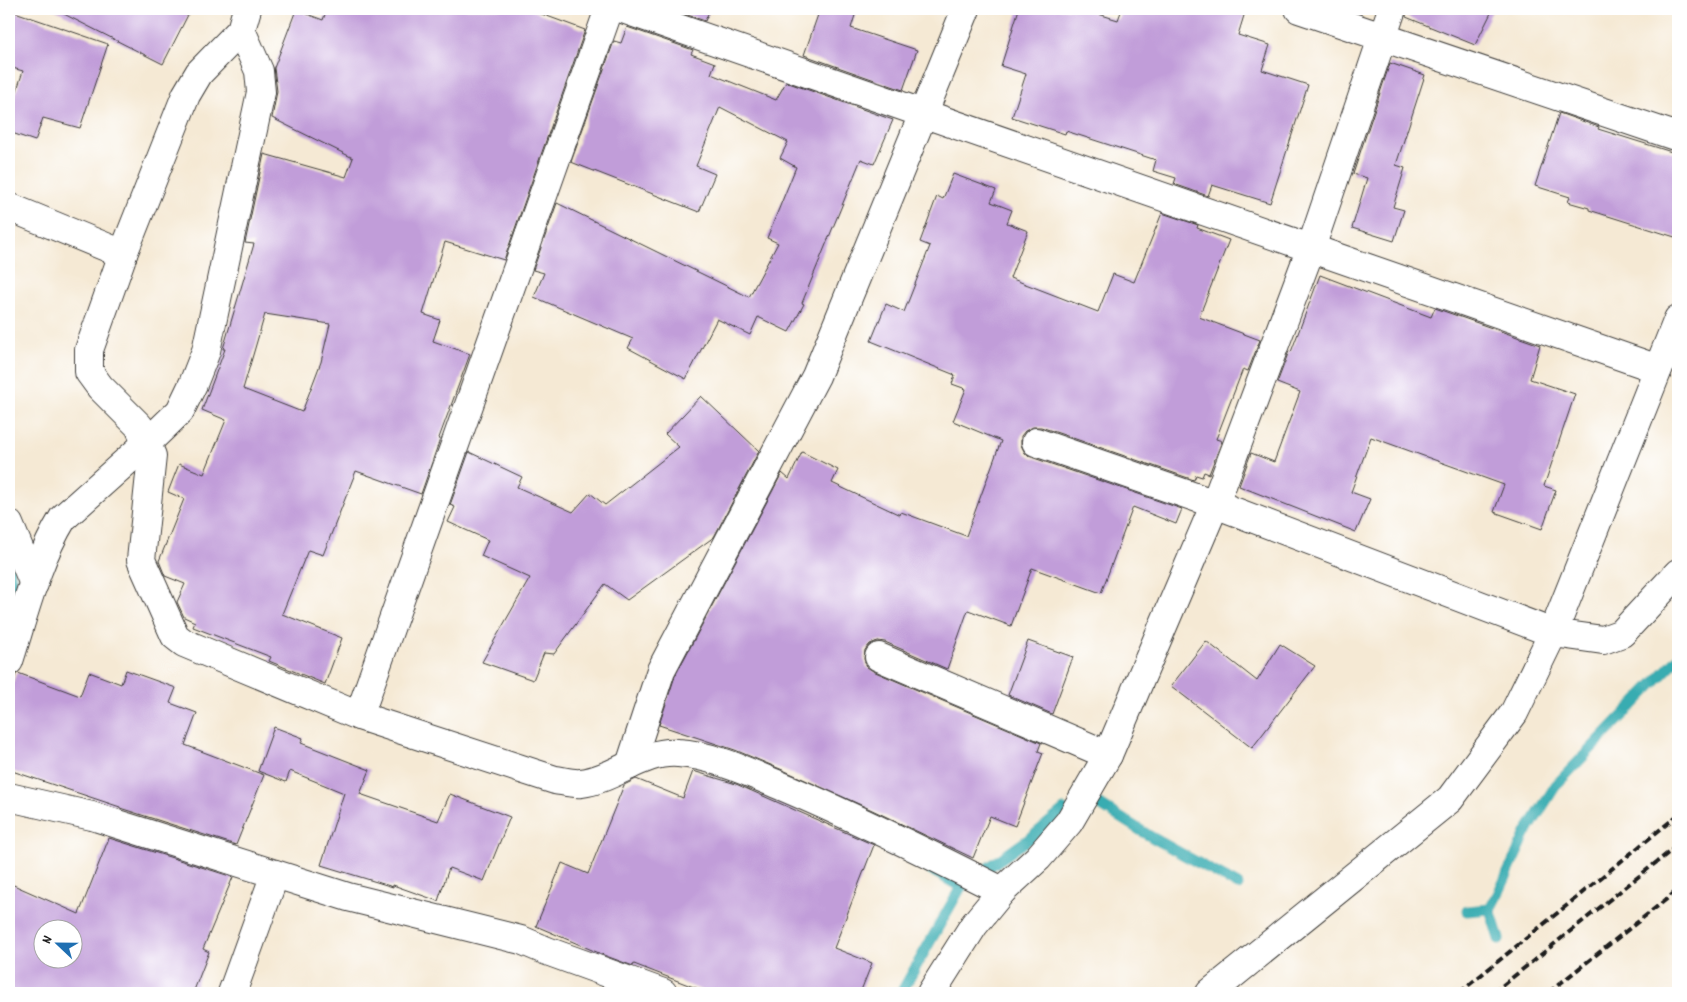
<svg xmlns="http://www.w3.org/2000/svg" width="1687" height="1002" viewBox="0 0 1687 1002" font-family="Dekko,sans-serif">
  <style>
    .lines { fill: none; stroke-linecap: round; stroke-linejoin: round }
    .stream { stroke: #39acb1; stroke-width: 11 }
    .building { fill: #c19dd9; fill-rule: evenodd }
    .minor-casing { stroke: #3d3b38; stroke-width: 30 }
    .minor { stroke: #fff; stroke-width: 28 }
    .rail { stroke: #1c1c1c; stroke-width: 4; stroke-dasharray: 8 4; stroke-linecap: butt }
  </style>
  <rect width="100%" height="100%" fill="#fff"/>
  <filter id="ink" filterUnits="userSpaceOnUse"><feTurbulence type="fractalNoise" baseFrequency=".02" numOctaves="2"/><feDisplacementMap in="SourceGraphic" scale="10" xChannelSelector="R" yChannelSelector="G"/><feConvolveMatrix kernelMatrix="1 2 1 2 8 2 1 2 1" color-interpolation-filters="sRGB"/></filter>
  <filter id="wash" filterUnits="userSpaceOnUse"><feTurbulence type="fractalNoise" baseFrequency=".0096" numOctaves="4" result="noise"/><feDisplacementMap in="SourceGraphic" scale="20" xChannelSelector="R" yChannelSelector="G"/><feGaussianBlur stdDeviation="1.12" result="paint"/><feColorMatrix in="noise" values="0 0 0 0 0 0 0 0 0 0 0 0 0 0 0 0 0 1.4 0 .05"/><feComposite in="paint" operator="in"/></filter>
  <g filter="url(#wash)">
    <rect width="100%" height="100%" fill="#f5e9d4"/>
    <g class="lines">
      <!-- stream -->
      <g class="stream">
        <path d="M9,569L18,609"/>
        <path d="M1083,801L1100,805L1148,835L1238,885"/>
        <path d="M926,867L961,887"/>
        <path d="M1467,911L1490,909"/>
        <path d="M1499,939L1490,909L1500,890L1526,833L1556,785L1678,658"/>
        <path d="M901,993L961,887L1033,836L1064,810"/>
      </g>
    </g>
    <g id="blocks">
      <!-- building -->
      <g class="building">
        <path d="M54,9H191L163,64Z"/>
        <path d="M327,9H528L585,30L504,260L445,242L423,314L440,320L433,341L470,354L439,438L440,439L421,494L356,471L323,555L308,550L282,614L342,638L325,684L269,661L271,657L193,627L195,622L184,617L177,602L185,584L165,576L159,561L184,499L168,492L179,464L204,474L226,420L202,410L225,349H223L254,244L245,243L264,154L346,177L353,158L272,118L277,91L274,68L296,10L323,20ZM265,314L330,324L321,362L302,412L243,389Z"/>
        <path d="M670,9H710L705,21Z"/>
        <path d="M820,9H857L851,28L917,50L903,90L804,55Z"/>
        <path d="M1019,9H1082L1118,20L1122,9H1246L1238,35L1270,45L1262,70L1308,85L1270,203L1212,185L1208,196L1174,184L1176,178L1153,171L1156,160L1066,131L1065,134L1012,117L1026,74L1001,66Z"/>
        <path d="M1407,9H1493L1475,45L1406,17Z"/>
        <path d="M9,10L108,44L80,128L43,118L35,141L9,132V115L23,71L9,67Z"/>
        <path d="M627,27L693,50L691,54L715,63L711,74L776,100L786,82L893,120L874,164L861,159L802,303L804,304L789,332L758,317L750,335L717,319L686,379L628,348L633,339L534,297L544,273L533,270L557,203L749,297L778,243L767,238L796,167L780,158L788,142L720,107L696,166L715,174L699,212L571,162L614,41L621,43Z"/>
        <path d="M1390,63L1425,75L1396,165L1405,168L1393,207L1404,210L1394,241L1352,228L1367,178L1353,174Z"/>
        <path d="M1559,113L1599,127L1598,129L1678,154V238L1589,210V208L1568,202L1570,197L1535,186Z"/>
        <path d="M953,174L996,190L991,202L1012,210L1007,223L1028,231L1010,278L1098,312L1113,274L1134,282L1162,213L1198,225L1197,228L1229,240L1199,317L1260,340L1248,371L1243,369L1216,439L1222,441L1209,474L1204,472L1202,477L1196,475L1194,480L1041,427H1033L1025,431L1021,436V445L1025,453L1031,457L1182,509L1176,524L1133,507L1101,593L1032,568L1011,626L968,610L947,669L885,642L878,641L870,644L865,650L864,659L867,667L873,671L1041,743L1038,751L1043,753L1015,826L990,816L973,858L870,809L785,771L735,750L659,725L675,676L782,473L789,479L802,452L838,470L832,483L900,515L901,512L966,536L1001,441L953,421L966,389L952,384L955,375L871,341L886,304L904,312L930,246L920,242L937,196L943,199Z"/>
        <path d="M1320,275L1431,317L1435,308L1540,345L1530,379L1575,394L1544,486L1556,490L1542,529L1494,512L1504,485L1371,437L1351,492L1370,499L1356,532L1239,486L1251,453L1274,462L1300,392L1277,383L1289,351L1291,352Z"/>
        <path d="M701,396L759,451L714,537L627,600L605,584L554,654L544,653L533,680L482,662L530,578L481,556L488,540L448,522L455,507L450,505L469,452L522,477L517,487L573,512L590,493L605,505L679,447L665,434Z"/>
        <path d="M1028,641L1073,657L1052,714L1008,695Z"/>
        <path d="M1206,641L1257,681L1280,644L1315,666L1252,748L1171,686Z"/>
        <path d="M126,670L176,688L170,703L197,713L185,745L264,775L236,845L120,808V807L9,770V693L16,674L18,673L80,696L89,672L121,684Z"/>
        <path d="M274,727L303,738L301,743L370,770L360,794L438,821L450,794L510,817L484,881L449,868L438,901L393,885V887L321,865L344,793L290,771L286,782L258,771Z"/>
        <path d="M693,771L736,784L874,845L834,948L872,963L860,993H709L634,964L633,966L606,956L536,926L562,863L588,874L624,785L636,779L683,798Z"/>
        <path d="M109,838L233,877L203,949L209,952L193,993H9V883L79,914ZM42,930H72V960H42Z"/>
      </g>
    </g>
  </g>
  <g filter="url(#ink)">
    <use href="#blocks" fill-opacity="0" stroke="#3d3b38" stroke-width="1"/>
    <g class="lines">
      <!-- minor casing -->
      <g class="minor-casing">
        <g id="minor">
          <path d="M247,9L241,30L199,73L186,95L123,254L89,350V372L100,387L139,426L152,456L141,560L175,636L184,643L359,716L555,780C563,781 573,784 581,783C615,779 643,750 678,753C713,755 747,772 779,785C855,817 929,854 1002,891"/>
          <path d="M623,9L1658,369"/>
          <path d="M1299,9L1678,137"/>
          <path d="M9,207L123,254"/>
          <path d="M1036,442L1215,504L1553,633L1603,640L1622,633L1678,573"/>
          <path d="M9,524L34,584"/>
          <path d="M879,657L1108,755"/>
          <path d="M9,661C24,614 37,560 63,518L148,442L180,411L193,384L206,351L261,92L259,71L241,30"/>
          <path d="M359,716L609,9"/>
          <path d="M630,765L661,670L816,376L966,9"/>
          <path d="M9,797L92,816L348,897L521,940L547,951L663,993"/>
          <path d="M232,993L275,874"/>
          <path d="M931,993L974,925L1002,891L1038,858L1069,822L1108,755L1215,504L1311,248L1392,9"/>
          <path d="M1210,993L1450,799L1514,713L1553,633L1678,319"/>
        </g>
      </g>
      <!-- minor -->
      <use href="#minor" class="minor"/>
      <!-- rail -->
      <g class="rail">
        <path d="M1459,993L1678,815"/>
        <path d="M1493,993L1678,845"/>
        <path d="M1548,993L1678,890"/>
      </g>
    </g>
  </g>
  <!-- margin -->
  <rect width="1687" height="1002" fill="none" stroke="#fff" stroke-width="30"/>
  <!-- north arrow -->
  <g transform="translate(58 944) rotate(292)"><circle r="24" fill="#ffffff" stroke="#a4a4a4"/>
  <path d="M0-4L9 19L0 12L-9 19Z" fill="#1f6fb2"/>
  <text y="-8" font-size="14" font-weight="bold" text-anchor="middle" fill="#1c1c1c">N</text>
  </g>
</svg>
